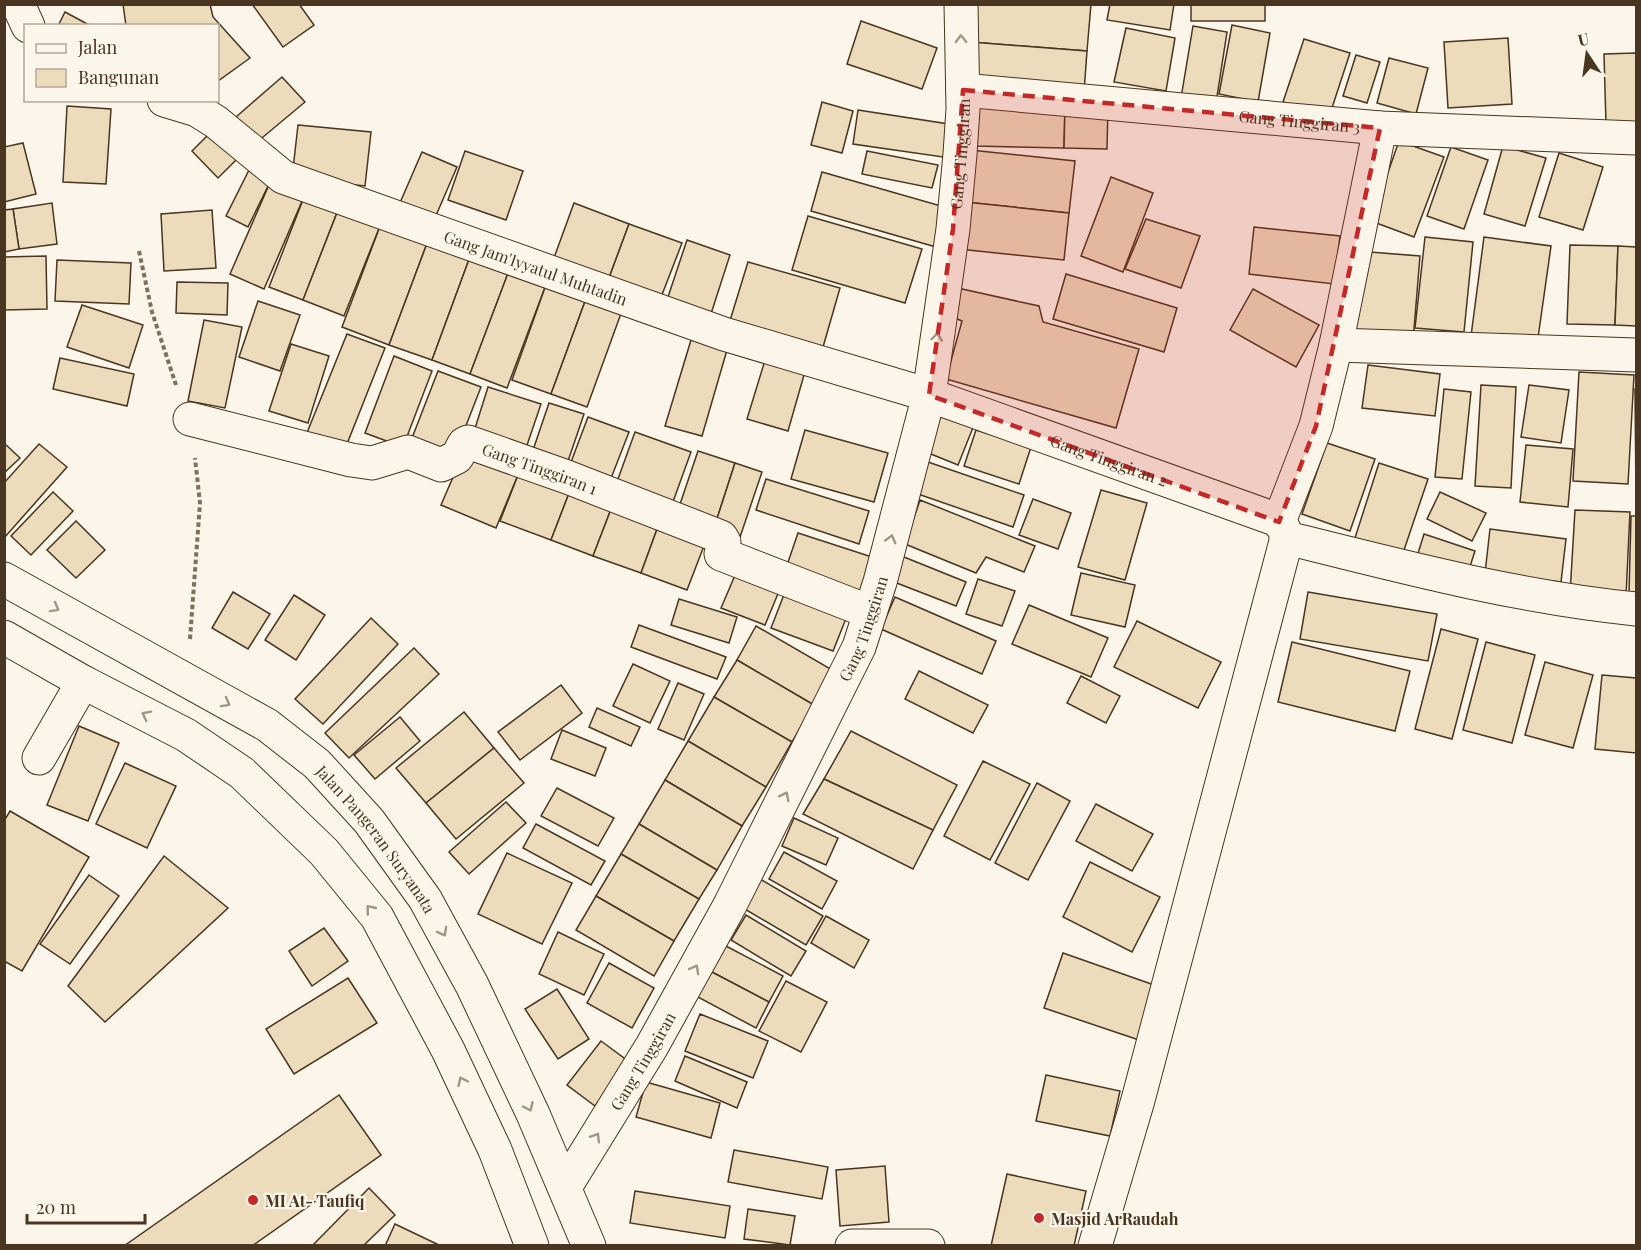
<svg xmlns="http://www.w3.org/2000/svg" width="1641" height="1250" viewBox="0 0 1641 1250" font-family="'Playfair Display',serif">
  <style>
    .building { fill: #ecdcbc; stroke: #4a3520; stroke-width: 1.5 }
    .lines { fill: none; stroke-linecap: round; stroke-linejoin: round }
    .minor-casing { stroke: #4a3520; stroke-width: 35 }
    .primary-casing { stroke: #4a3520; stroke-width: 35 }
    .path { stroke: #7f6f5c; stroke-width: 4; stroke-dasharray: 4.5 3; stroke-linecap: butt }
    .minor { stroke: #fbf6e9; stroke-width: 33 }
    .primary { stroke: #fbf6e9; stroke-width: 33 }
    .oneway { stroke: #a29684 }
    .marked { fill: #c62828; fill-opacity: 0.2; stroke: #c62828; stroke-width: 4.5; stroke-dasharray: 12 8; stroke-linejoin: round }
    .poi-dot { fill: #c62828; stroke: #fbf6e9; stroke-width: 2 }
    .labels { text-anchor: middle; dominant-baseline: central; stroke-width: 4.5; stroke-linejoin: round; paint-order: stroke }
    .street-label { font-size: 16px; fill: #4a3520; stroke: #fbf6e9 }
    .poi-label { font-size: 16px; font-weight: bold; fill: #4a3520; stroke: #fbf6e9; text-anchor: start }
  </style>
  <rect width="100%" height="100%" fill="#fbf6e9"/>
  <!-- building -->
  <g class="building">
    <path d="M123,4H210L213,17L250,58L218,81V26H126Z"/>
    <path d="M252,4H299L314,25L283,47Z"/>
    <path d="M974,4H1091L1087,51L971,42Z"/>
    <path d="M1110,4H1174L1170,30L1107,20Z"/>
    <rect x="1191" y="4" width="74" height="17"/>
    <path d="M65,12L91,26H58Z"/>
    <path d="M861,21L937,48L922,89L847,64Z"/>
    <path d="M1232,25L1270,33L1258,102L1219,94Z"/>
    <path d="M1193,26L1227,32L1216,103L1181,98Z"/>
    <path d="M1126,28L1175,38L1166,91L1114,82Z"/>
    <path d="M1508,38L1512,104L1448,108L1444,42Z"/>
    <path d="M1304,39L1350,53L1329,117L1283,102Z"/>
    <path d="M971,42L1087,51L1084,92L967,83Z"/>
    <path d="M1636,53V122L1606,124L1604,54Z"/>
    <path d="M1356,55L1380,62L1367,103L1343,96Z"/>
    <path d="M1389,58L1428,68L1416,114L1377,103Z"/>
    <path d="M282,77L305,102L257,142L236,117Z"/>
    <path d="M822,102L853,111L842,153L811,145Z"/>
    <path d="M975,104L1065,106L1064,148L974,146Z"/>
    <path d="M67,106L111,109L106,184L63,182Z"/>
    <path d="M1065,106L1108,107L1107,149L1064,148Z"/>
    <path d="M858,110L955,125L950,158L853,144Z"/>
    <path d="M298,125L371,132L365,186L292,178Z"/>
    <path d="M215,128L241,155L218,178L192,151Z"/>
    <path d="M1399,141L1444,157L1414,237L1371,221Z"/>
    <path d="M23,143L36,194L4,202V147Z"/>
    <path d="M1503,146L1546,158L1525,226L1484,214Z"/>
    <path d="M1451,147L1488,160L1464,229L1427,216Z"/>
    <path d="M970,150L1075,161L1069,213L965,202Z"/>
    <path d="M465,151L523,171L506,220L448,200Z"/>
    <path d="M867,151L938,165L932,188L862,174Z"/>
    <path d="M422,152L457,167L434,220L399,205Z"/>
    <path d="M1559,153L1603,167L1583,230L1539,217Z"/>
    <path d="M251,166L272,178L248,227L226,216Z"/>
    <path d="M822,172L948,208L936,247L811,211Z"/>
    <path d="M1111,177L1153,193L1123,272L1081,256Z"/>
    <path d="M272,178L306,192L264,289L230,274Z"/>
    <path d="M306,192L340,205L303,300L269,287Z"/>
    <path d="M965,202L1069,213L1064,260L959,249Z"/>
    <path d="M52,203L57,244L19,249L13,209Z"/>
    <path d="M574,203L629,224L606,286L551,266Z"/>
    <path d="M340,205L382,221L344,316L303,300Z"/>
    <path d="M13,209L19,249L4,252V210Z"/>
    <path d="M212,210L216,268L164,271L161,214Z"/>
    <path d="M808,216L922,249L905,303L792,270Z"/>
    <path d="M1146,219L1200,236L1181,288L1125,269Z"/>
    <path d="M382,221L429,238L389,345L342,327Z"/>
    <path d="M629,224L682,243L658,305L606,286Z"/>
    <path d="M1254,227L1340,236L1334,284L1249,274Z"/>
    <path d="M1425,237L1473,242L1464,332L1415,328Z"/>
    <path d="M1484,237L1551,246L1537,345L1471,336Z"/>
    <path d="M429,238L471,254L432,360L389,345Z"/>
    <path d="M687,240L730,255L708,323L664,309Z"/>
    <path d="M1570,245L1618,246L1615,325L1567,324Z"/>
    <path d="M1618,246L1636,247V326L1615,325Z"/>
    <path d="M1357,251L1420,256L1413,341L1350,335Z"/>
    <path d="M471,254L510,268L470,374L432,360Z"/>
    <path d="M46,256L47,309L4,310V257Z"/>
    <path d="M57,260L131,263L129,304L55,301Z"/>
    <path d="M748,262L840,288L821,354L728,327Z"/>
    <path d="M510,268L547,282L507,388L470,374Z"/>
    <path d="M1066,274L1177,308L1164,352L1053,319Z"/>
    <path d="M177,282L228,283L227,315L176,313Z"/>
    <path d="M547,282L587,296L551,394L512,380Z"/>
    <path d="M953,287L1039,306L1043,322L1139,349L1116,428L946,379L962,321L945,314Z"/>
    <path d="M1253,289L1319,325L1296,367L1230,330Z"/>
    <path d="M587,296L623,308L587,407L551,394Z"/>
    <path d="M258,301L300,315L280,371L239,357Z"/>
    <path d="M82,305L143,325L129,368L67,347Z"/>
    <path d="M204,320L242,327L225,408L188,401Z"/>
    <path d="M347,334L385,348L343,454L304,440Z"/>
    <path d="M691,340L727,350L702,436L665,426Z"/>
    <path d="M291,344L329,356L308,423L269,411Z"/>
    <path d="M394,356L432,371L403,447L365,433Z"/>
    <path d="M766,357L806,368L788,431L747,419Z"/>
    <path d="M60,358L134,374L127,406L53,389Z"/>
    <path d="M1368,365L1440,374L1435,416L1362,408Z"/>
    <path d="M438,371L481,387L455,454L412,438Z"/>
    <path d="M1579,372L1634,375L1628,484L1573,481Z"/>
    <path d="M1481,385L1516,387L1511,488L1475,486Z"/>
    <path d="M1529,385L1569,390L1561,443L1521,437Z"/>
    <path d="M488,387L541,404L524,454L472,438Z"/>
    <path d="M1444,389L1471,392L1462,479L1435,477Z"/>
    <path d="M1635,389H1636V498Z"/>
    <path d="M549,403L584,414L566,467L531,456Z"/>
    <path d="M942,413L974,425L958,465L926,452Z"/>
    <path d="M588,417L629,432L608,486L568,470Z"/>
    <path d="M805,430L888,453L874,502L791,479Z"/>
    <path d="M976,430L1031,447L1019,484L964,466Z"/>
    <path d="M635,432L691,452L670,510L614,490Z"/>
    <path d="M4,443L20,458L4,473Z"/>
    <path d="M1327,443L1375,459L1350,531L1302,514Z"/>
    <path d="M39,444L67,467L4,538V483Z"/>
    <path d="M1526,445L1573,449L1568,507L1520,502Z"/>
    <path d="M466,447L520,470L496,528L441,505Z"/>
    <path d="M698,451L735,463L714,528L676,516Z"/>
    <path d="M928,462L1024,495L1013,527L918,494Z"/>
    <path d="M735,463L762,472L740,537L714,528Z"/>
    <path d="M1379,463L1428,479L1403,553L1355,538Z"/>
    <path d="M520,470L571,488L551,540L500,521Z"/>
    <path d="M766,479L869,511L859,544L756,510Z"/>
    <path d="M571,488L613,504L593,556L551,540Z"/>
    <path d="M1101,490L1147,503L1125,580L1078,567Z"/>
    <path d="M53,492L73,511L31,555L11,536Z"/>
    <path d="M1440,492L1486,513L1472,541L1427,519Z"/>
    <path d="M1033,499L1071,513L1058,549L1019,535Z"/>
    <path d="M920,500L1035,546L1024,572L986,557L976,573L905,544Z"/>
    <path d="M613,504L660,521L641,573L593,556Z"/>
    <path d="M1575,510L1630,512L1626,596L1570,594Z"/>
    <path d="M1631,516H1636V593H1629Z"/>
    <path d="M76,521L105,550L76,578L47,550Z"/>
    <path d="M660,521L707,538L687,590L641,573Z"/>
    <path d="M1490,529L1566,539L1561,582L1485,573Z"/>
    <path d="M798,533L872,557L859,595L785,571Z"/>
    <path d="M1424,534L1475,551L1466,579L1415,563Z"/>
    <path d="M899,555L966,582L956,606L889,580Z"/>
    <path d="M739,566L782,584L765,625L721,608Z"/>
    <path d="M1081,573L1135,585L1125,627L1071,615Z"/>
    <path d="M978,579L1015,591L1002,626L966,614Z"/>
    <path d="M787,587L849,611L833,651L771,628Z"/>
    <path d="M233,592L270,614L248,649L212,628Z"/>
    <path d="M1308,592L1437,614L1428,661L1300,639Z"/>
    <path d="M294,595L325,615L296,660L265,640Z"/>
    <path d="M895,597L996,641L982,674L881,629Z"/>
    <path d="M679,599L737,617L729,643L671,625Z"/>
    <path d="M1029,605L1108,638L1091,677L1012,644Z"/>
    <path d="M371,618L398,644L323,724L295,699Z"/>
    <path d="M1137,621L1221,662L1198,708L1114,667Z"/>
    <path d="M639,625L726,657L717,679L631,647Z"/>
    <path d="M756,626L834,671L814,705L737,660Z"/>
    <path d="M1441,629L1478,639L1452,739L1415,729Z"/>
    <path d="M1292,642L1410,671L1395,731L1278,702Z"/>
    <path d="M1486,642L1535,655L1512,743L1463,730Z"/>
    <path d="M414,648L439,674L349,758L325,733Z"/>
    <path d="M737,660L814,705L792,742L714,697Z"/>
    <path d="M1545,662L1593,675L1573,748L1525,735Z"/>
    <path d="M633,664L670,681L650,723L613,706Z"/>
    <path d="M919,671L988,705L973,733L905,699Z"/>
    <path d="M1602,675L1636,678V753L1595,749Z"/>
    <path d="M1081,676L1120,696L1106,723L1067,703Z"/>
    <path d="M678,683L704,694L684,740L658,729Z"/>
    <path d="M561,685L582,713L520,760L498,732Z"/>
    <path d="M714,697L792,742L766,787L688,741Z"/>
    <path d="M597,708L640,727L631,746L589,727Z"/>
    <path d="M464,712L494,748L426,803L396,768Z"/>
    <path d="M400,717L420,741L375,779L354,755Z"/>
    <path d="M79,726L119,743L88,821L47,805Z"/>
    <path d="M562,730L606,748L595,776L551,759Z"/>
    <path d="M851,731L957,785L933,830L824,779Z"/>
    <path d="M688,741L766,787L742,826L665,780Z"/>
    <path d="M494,748L524,783L456,839L426,803Z"/>
    <path d="M983,761L1030,784L990,860L944,836Z"/>
    <path d="M125,763L176,786L147,848L96,824Z"/>
    <path d="M824,779L933,830L913,869L803,814Z"/>
    <path d="M665,780L742,826L717,870L639,824Z"/>
    <path d="M1037,783L1070,801L1028,880L995,863Z"/>
    <path d="M557,788L614,818L598,846L541,816Z"/>
    <path d="M506,802L526,823L469,874L449,852Z"/>
    <path d="M1096,804L1153,834L1132,871L1076,841Z"/>
    <path d="M10,811L89,857L22,971L4,961V821Z"/>
    <path d="M794,818L838,838L826,865L782,846Z"/>
    <path d="M536,824L605,861L591,885L523,848Z"/>
    <path d="M639,824L717,870L699,899L621,854Z"/>
    <path d="M784,852L837,881L822,909L769,879Z"/>
    <path d="M507,853L572,883L542,944L478,914Z"/>
    <path d="M621,854L699,899L674,941L596,896Z"/>
    <path d="M164,856L228,908L105,1022L68,986Z"/>
    <path d="M1090,862L1160,897L1132,952L1063,917Z"/>
    <path d="M89,875L119,896L70,964L40,944Z"/>
    <path d="M760,879L823,916L806,945L743,908Z"/>
    <path d="M596,896L674,941L654,976L576,930Z"/>
    <path d="M746,915L806,951L791,976L731,940Z"/>
    <path d="M826,916L869,940L854,968L811,943Z"/>
    <path d="M324,928L348,961L312,986L289,951Z"/>
    <path d="M558,932L604,954L584,995L539,974Z"/>
    <path d="M724,945L783,976L769,1002L710,971Z"/>
    <path d="M1063,953L1157,986L1139,1040L1044,1008Z"/>
    <path d="M609,963L654,988L632,1028L587,1003Z"/>
    <path d="M710,971L769,1002L756,1028L696,996Z"/>
    <path d="M348,978L377,1023L294,1074L266,1029Z"/>
    <path d="M786,981L827,1002L801,1052L759,1031Z"/>
    <path d="M557,989L589,1039L558,1059L525,1009Z"/>
    <path d="M700,1014L768,1041L753,1078L685,1051Z"/>
    <path d="M601,1041L628,1061L595,1106L567,1085Z"/>
    <path d="M685,1056L747,1082L737,1108L675,1081Z"/>
    <path d="M1046,1075L1120,1091L1110,1136L1036,1121Z"/>
    <path d="M646,1082L720,1103L711,1138L636,1117Z"/>
    <path d="M339,1095L381,1155L252,1246H124Z"/>
    <path d="M734,1150L828,1167L822,1199L728,1182Z"/>
    <path d="M885,1166L889,1222L840,1226L836,1170Z"/>
    <path d="M1007,1174L1086,1191L1074,1246H991Z"/>
    <path d="M369,1188L395,1215L363,1246H312Z"/>
    <path d="M635,1191L730,1206L725,1238L630,1223Z"/>
    <path d="M748,1209L795,1216L790,1245L744,1239Z"/>
    <path d="M395,1224L441,1246H385Z"/>
  </g>
  <g class="lines">
    <!-- minor casing -->
    <g class="minor-casing">
      <g id="minor">
        <path d="M18,4L28,26"/>
        <path id="s1" d="M963,90L1380,128L1636,138"/>
        <path id="s2" d="M164,100L197,110L216,122L283,177L724,334L929,395L1275,519C1284,526 1288,533 1285,545L1138,1100L1095,1246"/>
        <path d="M1336,345L1380,128"/>
        <path id="s3" d="M190,419L351,460L372,463L408,452L441,465L457,457L464,444L468,442L567,477L721,537L724,542L721,554L870,612"/>
        <path d="M1279,522L1316,426L1336,345L1636,355"/>
        <path d="M1287,538C1403,567 1517,597 1636,609"/>
        <path d="M39,758L83,682"/>
        <path id="s4" d="M565,1187L652,1046L730,905L859,647L880,582L929,395L953,229L960,154L963,109L961,4"/>
        <path d="M852,1246H928"/>
      </g>
    </g>
    <!-- primary casing -->
    <g class="primary-casing">
      <g id="primary">
        <path id="s5" d="M4,579L267,725L317,764L369,821L425,899L472,985L533,1114L589,1246"/>
        <path d="M4,637L83,682L186,735L242,773L324,852L377,917L448,1050L495,1150L532,1246"/>
      </g>
    </g>
    <!-- path -->
    <g class="path">
      <path d="M139,251L152,312L176,385"/>
      <path d="M190,639L200,503L195,458"/>
    </g>
    <!-- minor -->
    <use href="#minor" class="minor"/>
    <!-- primary -->
    <use href="#primary" class="primary"/>
  </g>
  <!-- one-way arrows -->
  <defs><path id="oneway-chevron" d="M-2-3.5L2.5 0L-2 3.5" fill="none" stroke-width="1.6" stroke-linecap="round" stroke-linejoin="round" transform="scale(1.5)"/></defs>
  <g class="oneway">
    <use href="#oneway-chevron" transform="translate(961 39) rotate(-91)"/>
    <use href="#oneway-chevron" transform="translate(937 337) rotate(-82)"/>
    <use href="#oneway-chevron" transform="translate(891 539) rotate(-75)"/>
    <use href="#oneway-chevron" transform="translate(55 608) rotate(29)"/>
    <use href="#oneway-chevron" transform="translate(226 703) rotate(29)"/>
    <use href="#oneway-chevron" transform="translate(146 715) rotate(-153)"/>
    <use href="#oneway-chevron" transform="translate(785 796) rotate(-63)"/>
    <use href="#oneway-chevron" transform="translate(370 909) rotate(-129)"/>
    <use href="#oneway-chevron" transform="translate(443 932) rotate(61)"/>
    <use href="#oneway-chevron" transform="translate(695 969) rotate(-61)"/>
    <use href="#oneway-chevron" transform="translate(462 1081) rotate(-115)"/>
    <use href="#oneway-chevron" transform="translate(529 1107) rotate(65)"/>
    <use href="#oneway-chevron" transform="translate(596 1137) rotate(-58)"/>
  </g>
  <!-- marked area -->
  <path class="marked" d="M963,90L1380,128L1316,426L1279,522L929,395L953,229Z"/>
  <!-- markers -->
  <g class="poi-dot">
    <circle cx="253" cy="1200" r="6"/>
    <circle cx="1039" cy="1218" r="6"/>
  </g>
  <g class="labels">
    <!-- street labels -->
    <g class="street-label">
      <text stroke="none"><textPath href="#s1" startOffset="338">Gang Tinggiran 3</textPath></text>
      <text stroke="none"><textPath href="#s4" startOffset="1120">Gang Tinggiran</textPath></text>
      <text stroke="none"><textPath href="#s2" startOffset="412">Gang Jam'Iyyatul Muhtadin</textPath></text>
      <text stroke="none"><textPath href="#s2" startOffset="1017">Gang Tinggiran 2</textPath></text>
      <text stroke="none"><textPath href="#s3" startOffset="374">Gang Tinggiran 1</textPath></text>
      <text stroke="none"><textPath href="#s4" startOffset="634">Gang Tinggiran</textPath></text>
      <text stroke="none"><textPath href="#s5" startOffset="460">Jalan Pangeran Suryanata</textPath></text>
      <text stroke="none"><textPath href="#s4" startOffset="148">Gang Tinggiran</textPath></text>
    </g>
    <!-- poi labels -->
    <g class="poi-label">
      <text x="265" y="1200">MI At- Taufiq</text>
      <text x="1051" y="1218">Masjid ArRaudah</text>
    </g>
  </g>
  <!-- border -->
  <rect width="1641" height="1250" fill="none" stroke="#4a3520" stroke-width="12"/>
  <!-- legend -->
  <rect x="24" y="24" width="195" height="78" fill="#fbf6e9" stroke="#b4a999" stroke-width="1.5"/>
  <rect x="36" y="44" width="30" height="9" fill="#fbf6e9" stroke="#b4a999" stroke-width="1.5"/>
  <text x="78" y="54" font-size="18" fill="#4a3520">Jalan</text>
  <rect x="36" y="69" width="30" height="18" fill="#ecdcbc" stroke="#b4a999" stroke-width="1.5"/>
  <text x="78" y="84" font-size="18" fill="#4a3520">Bangunan</text>
  <!-- north arrow -->
  <g transform="translate(1587 54) rotate(347)" stroke="#fbf6e9" stroke-width="4.5" paint-order="stroke">
  <path d="M0-4.5L10 22L0 15L-10 22Z" fill="#4a3520"/>
  <text y="-9" font-size="16" font-weight="bold" text-anchor="middle" fill="#4a3520">U</text>
  </g>
  <!-- scale -->
  <path d="M27 1214v9h118v-9" fill="none" stroke="#4a3520" stroke-width="3"/>
  <text x="36" y="1214" font-size="18" fill="#4a3520" stroke="#fbf6e9" stroke-width="4.5" paint-order="stroke">20 m</text>
</svg>
